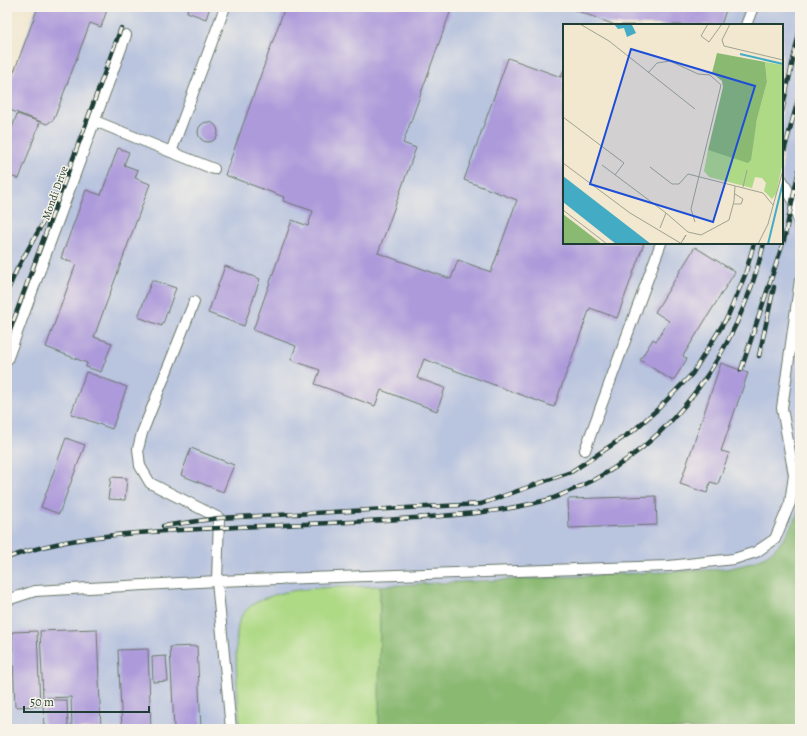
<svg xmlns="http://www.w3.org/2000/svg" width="807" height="736" viewBox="0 0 807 736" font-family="Alegreya,serif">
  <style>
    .industrial { fill: #b9c4de; fill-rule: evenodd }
    .green { fill: #aed985; stroke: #668b5c }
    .forest { fill: #8ab972; stroke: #547b53 }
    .building { fill: #ac9ada }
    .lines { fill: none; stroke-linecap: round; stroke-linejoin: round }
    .lane-casing { stroke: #69786a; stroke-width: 12 }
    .lane { stroke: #fff; stroke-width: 10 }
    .rail-casing { stroke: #1f3d34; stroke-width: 4.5 }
    .rail { stroke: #f7f3e8; stroke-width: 3; stroke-dasharray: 9; stroke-linecap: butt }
    .labels { text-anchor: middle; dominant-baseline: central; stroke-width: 3; stroke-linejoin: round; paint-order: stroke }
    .street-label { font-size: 11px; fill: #1f3d34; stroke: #f7f3e8 }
    .inset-river { fill: none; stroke: #44abc4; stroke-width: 2 }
    .inset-road { fill: none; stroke: #9ea391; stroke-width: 1 }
    .view { fill: #1d4ed8; fill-opacity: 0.15; stroke: #1d4ed8; stroke-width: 2 }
    .inset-edge { fill: none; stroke: #1f3d34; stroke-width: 2 }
  </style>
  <rect width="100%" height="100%" fill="#f7f3e8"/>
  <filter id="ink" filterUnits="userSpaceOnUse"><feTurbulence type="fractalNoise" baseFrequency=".025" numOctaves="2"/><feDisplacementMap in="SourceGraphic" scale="8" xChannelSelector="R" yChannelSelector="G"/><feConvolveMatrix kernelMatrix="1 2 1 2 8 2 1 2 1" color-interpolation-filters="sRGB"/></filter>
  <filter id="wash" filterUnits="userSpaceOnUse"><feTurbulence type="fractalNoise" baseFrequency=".012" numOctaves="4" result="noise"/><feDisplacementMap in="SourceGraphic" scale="16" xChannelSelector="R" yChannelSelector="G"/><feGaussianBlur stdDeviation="0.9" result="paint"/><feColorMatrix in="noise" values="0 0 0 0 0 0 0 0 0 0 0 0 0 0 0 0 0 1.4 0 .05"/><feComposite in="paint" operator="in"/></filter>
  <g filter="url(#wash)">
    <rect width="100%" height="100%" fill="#f2e7cf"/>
    <!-- industrial -->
    <path class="industrial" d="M36,7H800V729H7V93ZM564,25H782V243H564Z"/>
    <!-- green -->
    <path class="green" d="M380,586L379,729H240C239,705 232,638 240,619C257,582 345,588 380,586Z"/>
    <!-- forest -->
    <path class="forest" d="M800,507V729H379L380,586L725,569C770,561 782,549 800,507Z"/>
    <g id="blocks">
      <!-- building -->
      <g class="building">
        <path d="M38,7H108L101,27L90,23L54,119L47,124L7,109V91Z"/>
        <path d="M188,7H210L206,19L187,12Z"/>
        <path d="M285,7H452L403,143L416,148L378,253L451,279L458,260L491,272L517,200L464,180L508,58L561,77L564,69V243H644L617,318L590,308L554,407L424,359L417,378L445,388L437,411L381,390L375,406L315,384L320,370L291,360L296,346L253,330L292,220L308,226L313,211L283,201L284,197L225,175Z"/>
        <path d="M567,7H727L721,25H615Z"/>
        <path d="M17,114L40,122L19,179L7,175V142Z"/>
        <circle cx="208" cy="132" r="10"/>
        <path d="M118,148L129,152L124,165L138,170L135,178L150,184L94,337L112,343L101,372L86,367L87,363L46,347L76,264L61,258L86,190L101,195Z"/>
        <path d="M695,247L735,272L683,356L687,359L673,381L640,360L653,339L656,341L669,321L655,312Z"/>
        <path d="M225,266L260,279L244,326L208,313Z"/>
        <path d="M152,280L176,288L162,326L138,317Z"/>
        <path d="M721,363L748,373L721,451L729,453L718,484L710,482L707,493L680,484Z"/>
        <path d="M86,372L127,387L112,429L71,414Z"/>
        <path d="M66,438L85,445L59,514L41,507Z"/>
        <path d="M191,448L234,465L223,492L181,475Z"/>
        <path d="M111,477L127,478L125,500L108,499Z"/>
        <path d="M656,496L657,525L569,528L568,499Z"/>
        <path d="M97,629L101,729H72L71,697L43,698L40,631Z"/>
        <path d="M37,631L40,706L15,707L12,632Z"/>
        <path d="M197,646L201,729H174L170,647Z"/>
        <path d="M148,649L151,729H122L118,650Z"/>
        <path d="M166,656L168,681L153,682L152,657Z"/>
        <path d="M43,700H67L68,729H44Z"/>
      </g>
    </g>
  </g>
  <g filter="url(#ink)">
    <use href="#blocks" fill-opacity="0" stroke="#69786a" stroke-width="1"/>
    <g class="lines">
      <!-- lane casing -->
      <g class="lane-casing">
        <g id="lane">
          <path d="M746,25L753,7"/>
          <path d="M95,121L171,152L225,7"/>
          <path d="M171,152L214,169"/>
          <path d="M782,180L793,200L800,227"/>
          <path d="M194,302L142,433L138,449L140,466L150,483L219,518L217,581L231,729"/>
          <path d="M7,360L126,35"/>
          <path d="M585,450L661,243"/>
          <path d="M7,600L35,591L217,581L669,566L734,559L756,552L775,539L790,503L794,475L782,408L800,280"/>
        </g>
      </g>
      <!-- lane -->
      <use href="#lane" class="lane"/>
      <!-- rail casing -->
      <g class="rail-casing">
        <g id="rail">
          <path d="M782,111L800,28"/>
          <path d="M782,159L800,92"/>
          <path d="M7,292L17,269L49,212"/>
          <path d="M7,338L121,28"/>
          <path d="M759,356L774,287"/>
          <path d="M741,370L784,240L800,165"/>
          <path d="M163,526L219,518L481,504L571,472L633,431L659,408L692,374L728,316L745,275L754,243"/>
          <path d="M7,558C63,537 121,534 180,530C258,525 336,524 414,518C457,515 501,512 543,501C555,499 566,492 577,488C676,444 740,346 764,243"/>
        </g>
      </g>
      <!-- rail -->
      <use href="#rail" class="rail"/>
    </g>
  </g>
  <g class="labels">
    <!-- street labels -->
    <g class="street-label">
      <text transform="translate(55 193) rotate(-70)">Mondi Drive</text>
    </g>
  </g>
  <!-- overview -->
  <g transform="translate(563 24)">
    <rect width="220" height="220" fill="#f2e7cf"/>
    <path d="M202,38L220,41V138L213,170L209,175L201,167L203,159L199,154L192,153L189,164L146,153L141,147L145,126L187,137L194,95L204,58Z" fill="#aed985"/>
    <path d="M154,29L202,38L204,58L194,95L188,136L185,139L145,126L160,63L159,57L149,49ZM0,190L39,220H0Z" fill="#8ab972"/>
    <path d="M51,0L69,1L73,9L64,13L61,4L55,5ZM0,152L88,220H53L0,178Z" fill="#44abc4"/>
    <path class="inset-river" d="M177,30L220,40M205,220L220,158"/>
    <path class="inset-road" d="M17,0L46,17L132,85M145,0L138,12L146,18L159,0M167,0L159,16L161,22L220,36M85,49L94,39L107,37L135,50L147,51L158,61L128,185L132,198M0,93L61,139L52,151M0,139L67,189L119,220M39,141L103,189L97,204M87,143L109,160H116L125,150L200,169L210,181M180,163L184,146M171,180H178L180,175L172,170M0,186L44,220M103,189L125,208L138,211L166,196L171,177L172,162M118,219L123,211L120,216M195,220L205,200L220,146"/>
    <path class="view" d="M68,25L192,62L150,198L27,160Z"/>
    <rect width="220" height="220" class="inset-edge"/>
  </g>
  <!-- margin -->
  <rect width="807" height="736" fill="none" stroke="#f7f3e8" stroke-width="24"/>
  <!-- scale -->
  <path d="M24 706v6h125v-6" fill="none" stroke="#1f3d34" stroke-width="2"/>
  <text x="30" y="706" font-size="12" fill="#1f3d34" stroke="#f7f3e8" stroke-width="3" paint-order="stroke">50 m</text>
</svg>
